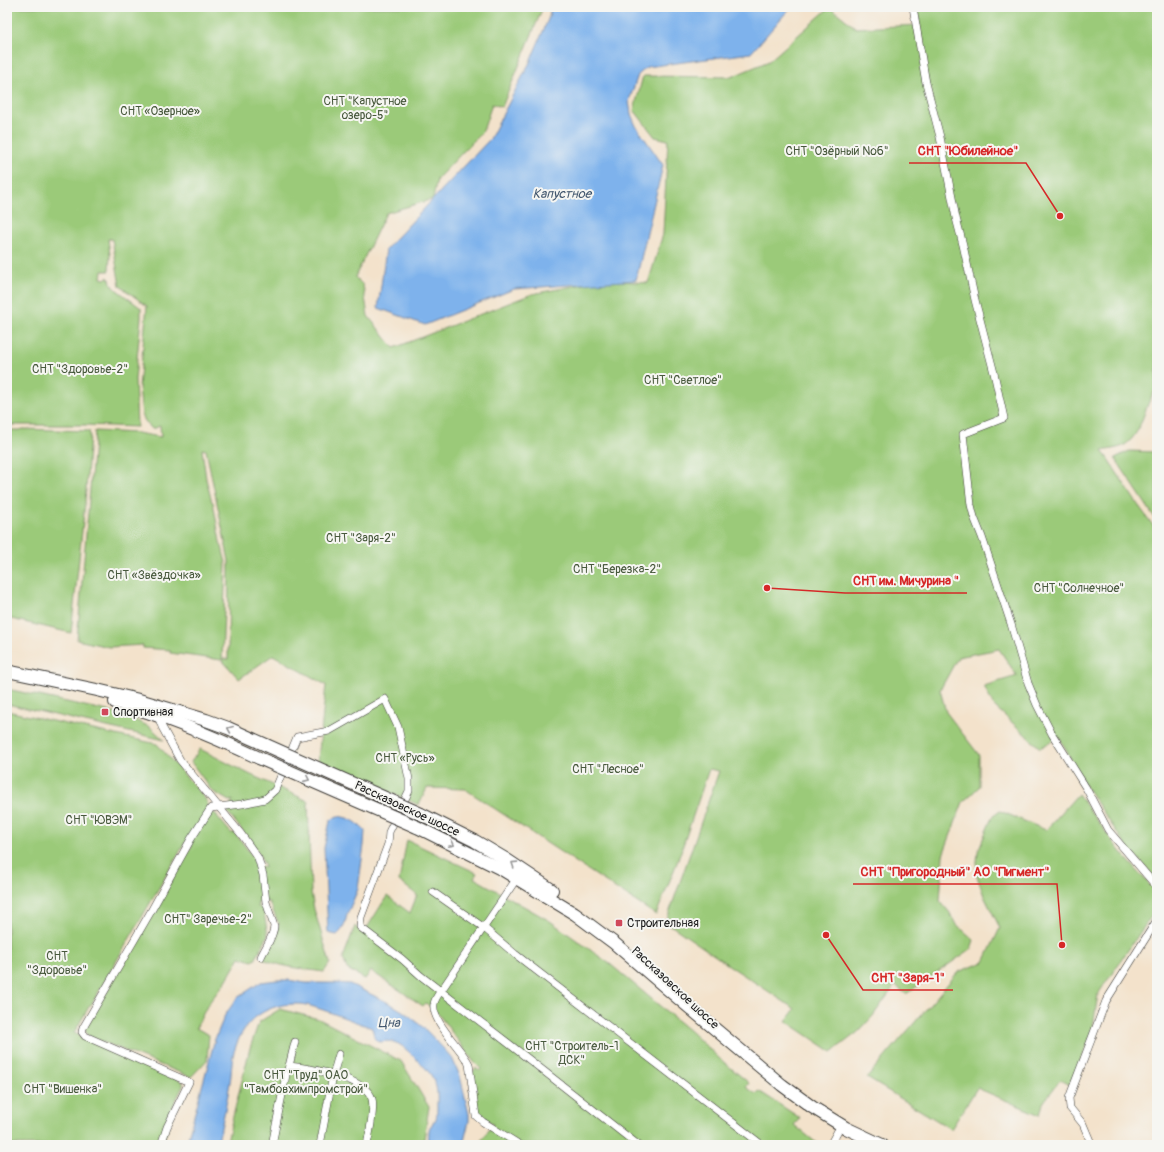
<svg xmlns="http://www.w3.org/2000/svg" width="1164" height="1152" viewBox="0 0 1164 1152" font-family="Pangolin,sans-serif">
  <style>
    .green { fill: #9bca79; stroke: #5c734a; fill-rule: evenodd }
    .water { fill: #7eb2ec; stroke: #4d6784 }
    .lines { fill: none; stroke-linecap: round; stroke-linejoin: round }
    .street-casing { stroke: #3c3a36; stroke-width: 8 }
    .primary-casing { stroke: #3c3a36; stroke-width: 14 }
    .street { stroke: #fff; stroke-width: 7 }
    .primary { stroke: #fff; stroke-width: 12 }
    .primary-bridge-casing { stroke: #3c3a36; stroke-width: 14; stroke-linecap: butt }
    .primary-bridge { stroke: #fff; stroke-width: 12 }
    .oneway { stroke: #999 }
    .poi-dot { fill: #d1495b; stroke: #f6f6f2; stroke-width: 1.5 }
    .labels { text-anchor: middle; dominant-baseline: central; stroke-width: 4; stroke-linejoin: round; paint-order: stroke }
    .park-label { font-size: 12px; fill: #48593d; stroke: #f6f6f2 }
    .poi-label { font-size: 12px; fill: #1c1c1c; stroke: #f6f6f2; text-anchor: start }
    .street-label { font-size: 12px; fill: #1c1c1c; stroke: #f6f6f2 }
    .water-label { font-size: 13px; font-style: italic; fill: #43586f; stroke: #f6f6f2 }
    .leader { fill: none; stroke: #d62828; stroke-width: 1.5 }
    .callout-dot { fill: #d62828; stroke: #f6f6f2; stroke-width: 1.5 }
    .callout-label { font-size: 13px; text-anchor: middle; font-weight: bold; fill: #d62828; stroke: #f6f6f2; stroke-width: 4; stroke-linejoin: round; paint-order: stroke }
  </style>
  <rect width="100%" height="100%" fill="#f6f6f2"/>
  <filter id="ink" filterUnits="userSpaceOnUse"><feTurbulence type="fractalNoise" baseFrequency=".025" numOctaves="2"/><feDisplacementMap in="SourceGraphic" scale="8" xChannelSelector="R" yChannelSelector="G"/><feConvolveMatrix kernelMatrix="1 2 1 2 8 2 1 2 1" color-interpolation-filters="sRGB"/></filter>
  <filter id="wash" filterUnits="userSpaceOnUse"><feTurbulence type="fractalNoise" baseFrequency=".012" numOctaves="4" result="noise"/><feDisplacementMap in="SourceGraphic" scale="16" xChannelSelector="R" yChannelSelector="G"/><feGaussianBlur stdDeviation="0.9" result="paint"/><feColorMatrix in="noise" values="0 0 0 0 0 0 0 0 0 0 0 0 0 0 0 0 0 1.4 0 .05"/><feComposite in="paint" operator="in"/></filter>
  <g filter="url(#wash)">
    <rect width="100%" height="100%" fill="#f3e2cb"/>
    <!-- green -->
    <g class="green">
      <path d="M7,7H543L502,107L492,104L483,131L437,179L433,199L386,213L355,277L363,285L368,316L394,348L532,294L605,280L648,283L663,234L668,140L655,137L634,110L643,76L731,77L769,61L830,7L856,28L919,25L916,7H1157V389C1142,406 1144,434 1123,446C1119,448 1107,450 1102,451L1106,456L1136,502L1157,531V880L1124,843L1085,785L1059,737L1040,748L993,705L984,686L1017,676L999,649L958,657L940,690L946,712L979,755V787L963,802L943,855L940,901L950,913L955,923L974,940L971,949L906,994L895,985L873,1016L858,1032L832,1052L786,1021L795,1009L730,966L666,922L719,771L709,769L678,860L656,915L465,789L427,788L419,805L318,760L326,685L273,655L239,679L222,660L170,653V650L143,648V645L109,647L77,640L95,431L137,433L161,437L160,426L152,429L145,421L142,415L139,387L147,306L120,286L112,239H108L110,255L109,271H102L101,278L105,279L107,277L110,279L111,283L113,287L141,308V318L135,379L137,427L86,425H7ZM202,449L206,450L229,561L228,659H222L226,563L222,547L220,542L213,502H212L206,479Z"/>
      <path d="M23,429L89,431L90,435L85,503L71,633L7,618V430H20Z"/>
      <path d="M1129,451L1157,452V521L1115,458Z"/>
      <path d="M7,689L108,711L137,721L150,727L164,740L7,704Z"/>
      <path d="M7,711L157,744L199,791L208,803L207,804L231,833H235L254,858L258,868L265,866L259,854L251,842L227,811L233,800L229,801L212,791L191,762L200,749L249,774L308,801L311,892L314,909L330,963L324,972C310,970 273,966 263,958L275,936L279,924L269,902L258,901V907L263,908L268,935L255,960L252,961L240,957L226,981L208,1004L196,1028L209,1035L207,1060L191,1077L88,1036L85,1029L192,845L186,841L91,1005H90L74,1033L183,1082V1086L163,1126L167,1131L161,1145H7Z"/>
      <path d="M1078,794L1119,850L1157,893V908L1098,994L1092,1033L1083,1056L1069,1085L1060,1080L1043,1103L1040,1115L977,1088L951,1129L867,1078L958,972L984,962L1000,928L984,896L976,873L978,851L992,817L1000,811L1046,830Z"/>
      <path d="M407,840L477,873L474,878L550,921L610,964L691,1032L720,1059L749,1083L746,1087L756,1094L759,1091L800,1118L794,1125L819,1145H478L493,1124L478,1113L472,1073L476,1068L479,1071L481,1069L474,1062L439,1015L426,1003L423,1006L371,971L365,979L347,969L343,958L355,926L363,934L387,896L410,913L417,895L399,881Z"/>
      <path d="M280,1009L319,1019L401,1061L429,1107L423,1145H226L250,1048L259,1022Z"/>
    </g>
    <!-- water -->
    <g class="water">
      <path d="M551,7H791L751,53L647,67L638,75L629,101L631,114L636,126L663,165L636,280L514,289L425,325L378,308L386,249L490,139L530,62L549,17Z"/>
      <path d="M337,816C351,818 356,821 365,831L364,845L358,889L347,915L345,923L341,931L337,935L328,933L324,848L330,821Z"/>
      <path d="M277,980H288L306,983H334L350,984L391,1004L406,1013L425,1029L443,1048L452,1058L460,1076L469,1114V1121L463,1145H428C429,1140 428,1131 430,1127C432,1124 434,1122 436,1119C437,1115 437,1109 437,1104C439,1079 429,1071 412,1055C402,1045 395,1039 380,1042L375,1039L372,1028C356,1022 340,1016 323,1010C316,1008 307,1004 299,1004C268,1003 244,1019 235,1049C231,1059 232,1072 230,1082C227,1103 222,1124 217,1145H186L215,1039L225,1015L237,998L261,982Z"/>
    </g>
  </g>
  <g filter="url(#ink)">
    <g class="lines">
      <!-- street casing -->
      <g class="street-casing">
        <g id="street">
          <path d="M913,7L926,83L940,137L956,218L963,245L975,300L994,373L1004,418L963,434L971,505L974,517L982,537L1011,624L1028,683L1037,705L1052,734L1086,788L1108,830L1157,887"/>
          <path d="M158,716L162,727L180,760L241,834L258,858L263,875L266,902L274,926C274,936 265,948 261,957"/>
          <path d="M517,878L445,985C441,991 435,997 434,1004C431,1021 461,1048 469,1064L476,1116L483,1122L520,1145"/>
          <path d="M433,892L483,927L515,954L762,1145"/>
          <path d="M289,1066L295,1042"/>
          <path d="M161,1145L167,1127L189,1082L85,1036L82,1032L83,1028L150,913L191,839L211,808L242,804L265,799L275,790L297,737L329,731L385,699L398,727L409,779V791L389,832L388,844L361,917L360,927L402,959L421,976L508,1043L638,1145"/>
          <path d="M272,1145L286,1075L289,1066C309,1068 367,1078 372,1099C375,1109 369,1134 367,1145"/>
          <path d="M320,1145L333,1075L339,1054"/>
          <path d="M830,1145L841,1125"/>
          <path d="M1090,1145L1091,1143L1083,1124L1070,1108L1069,1098L1106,1001L1157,920"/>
        </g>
      </g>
      <!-- primary casing -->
      <g class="primary-casing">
        <g id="primary">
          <path d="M7,671L97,690L139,700L206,720L228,728L266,745"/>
          <path d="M115,702C165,716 212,736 259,758"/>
          <path d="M421,814L475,841L507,860L552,890"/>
          <path d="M417,827L503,870L575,914L614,943L678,998L782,1085L812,1107L846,1128L882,1145"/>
        </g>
      </g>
      <!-- street -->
      <use href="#street" class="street"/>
      <!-- primary -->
      <use href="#primary" class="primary"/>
      <!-- primary-bridge casing -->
      <g class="primary-bridge-casing">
        <g id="primary-bridge">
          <path d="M266,745L421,814"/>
          <path d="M259,758L417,827"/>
        </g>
      </g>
      <!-- primary-bridge -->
      <use href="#primary-bridge" class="primary-bridge"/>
    </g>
    <!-- one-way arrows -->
    <defs><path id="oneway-chevron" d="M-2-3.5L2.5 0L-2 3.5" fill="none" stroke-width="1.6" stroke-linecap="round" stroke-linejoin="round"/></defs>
    <g class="oneway">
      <use href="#oneway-chevron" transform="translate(230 729) rotate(-157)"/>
      <use href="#oneway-chevron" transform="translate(307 779) rotate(24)"/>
      <use href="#oneway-chevron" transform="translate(452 844) rotate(26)"/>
      <use href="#oneway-chevron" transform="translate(514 864) rotate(-147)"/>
    </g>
  </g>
  <!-- markers -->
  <g class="poi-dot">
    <rect x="101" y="708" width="8" height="8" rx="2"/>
    <rect x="615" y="919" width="8" height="8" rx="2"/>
  </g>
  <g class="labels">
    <!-- park labels -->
    <g class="park-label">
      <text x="365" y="101">СНТ "Капустное<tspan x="365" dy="14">озеро-5"</tspan></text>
      <text x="160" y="111">СНТ «Озерное»</text>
      <text x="837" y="151">СНТ "Озёрный №6"</text>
      <text x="80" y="369">СНТ "Здоровье-2"</text>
      <text x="683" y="380">СНТ "Светлое"</text>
      <text x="361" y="538">СНТ "Заря-2"</text>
      <text x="617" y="569">СНТ "Березка-2"</text>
      <text x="154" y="575">СНТ «Звёздочка»</text>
      <text x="1079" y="588">СНТ "Солнечное"</text>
      <text x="405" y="758">СНТ «Русь»</text>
      <text x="608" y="769">СНТ "Лесное"</text>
      <text x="99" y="820">СНТ "ЮВЭМ"</text>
      <text x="208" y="919">СНТ" Заречье-2"</text>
      <text x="57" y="956">СНТ<tspan x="57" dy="14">"Здоровье"</tspan></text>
      <text x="572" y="1046">СНТ "Строитель-1<tspan x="572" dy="14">ДСК"</tspan></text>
      <text x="306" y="1075">СНТ "Труд" ОАО<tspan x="306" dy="14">"Тамбовхимпромстрой"</tspan></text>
      <text x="63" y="1089">СНТ "Вишенка"</text>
    </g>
    <!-- poi labels -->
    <g class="poi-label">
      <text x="113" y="712">Спортивная</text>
      <text x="627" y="923">Строительная</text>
    </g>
    <!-- street labels -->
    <g class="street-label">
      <text transform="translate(407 809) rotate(25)">Рассказовское шоссе</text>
      <text transform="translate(675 988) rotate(43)">Рассказовское шоссе</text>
    </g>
    <!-- water labels -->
    <g class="water-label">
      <text x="562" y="194">Капустное</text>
      <text x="389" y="1023">Цна</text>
    </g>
  </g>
  <!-- callouts -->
  <path class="leader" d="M1060 216L1026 163H909M767 588L845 593H967M1062 945L1057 884H853M826 935L863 990H953"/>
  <g class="callout-dot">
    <circle cx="1060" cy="216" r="4"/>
    <circle cx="767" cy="588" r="4"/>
    <circle cx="1062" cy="945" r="4"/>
    <circle cx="826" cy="935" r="4"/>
  </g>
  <g class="callout-label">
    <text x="968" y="155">СНТ "Юбилейное"</text>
    <text x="906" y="585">СНТ им. Мичурина "</text>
    <text x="955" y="876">СНТ "Пригородный" АО "Пигмент"</text>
    <text x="908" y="982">СНТ "Заря-1"</text>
  </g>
  <!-- margin -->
  <rect width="1164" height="1152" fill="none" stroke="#f6f6f2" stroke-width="24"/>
</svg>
